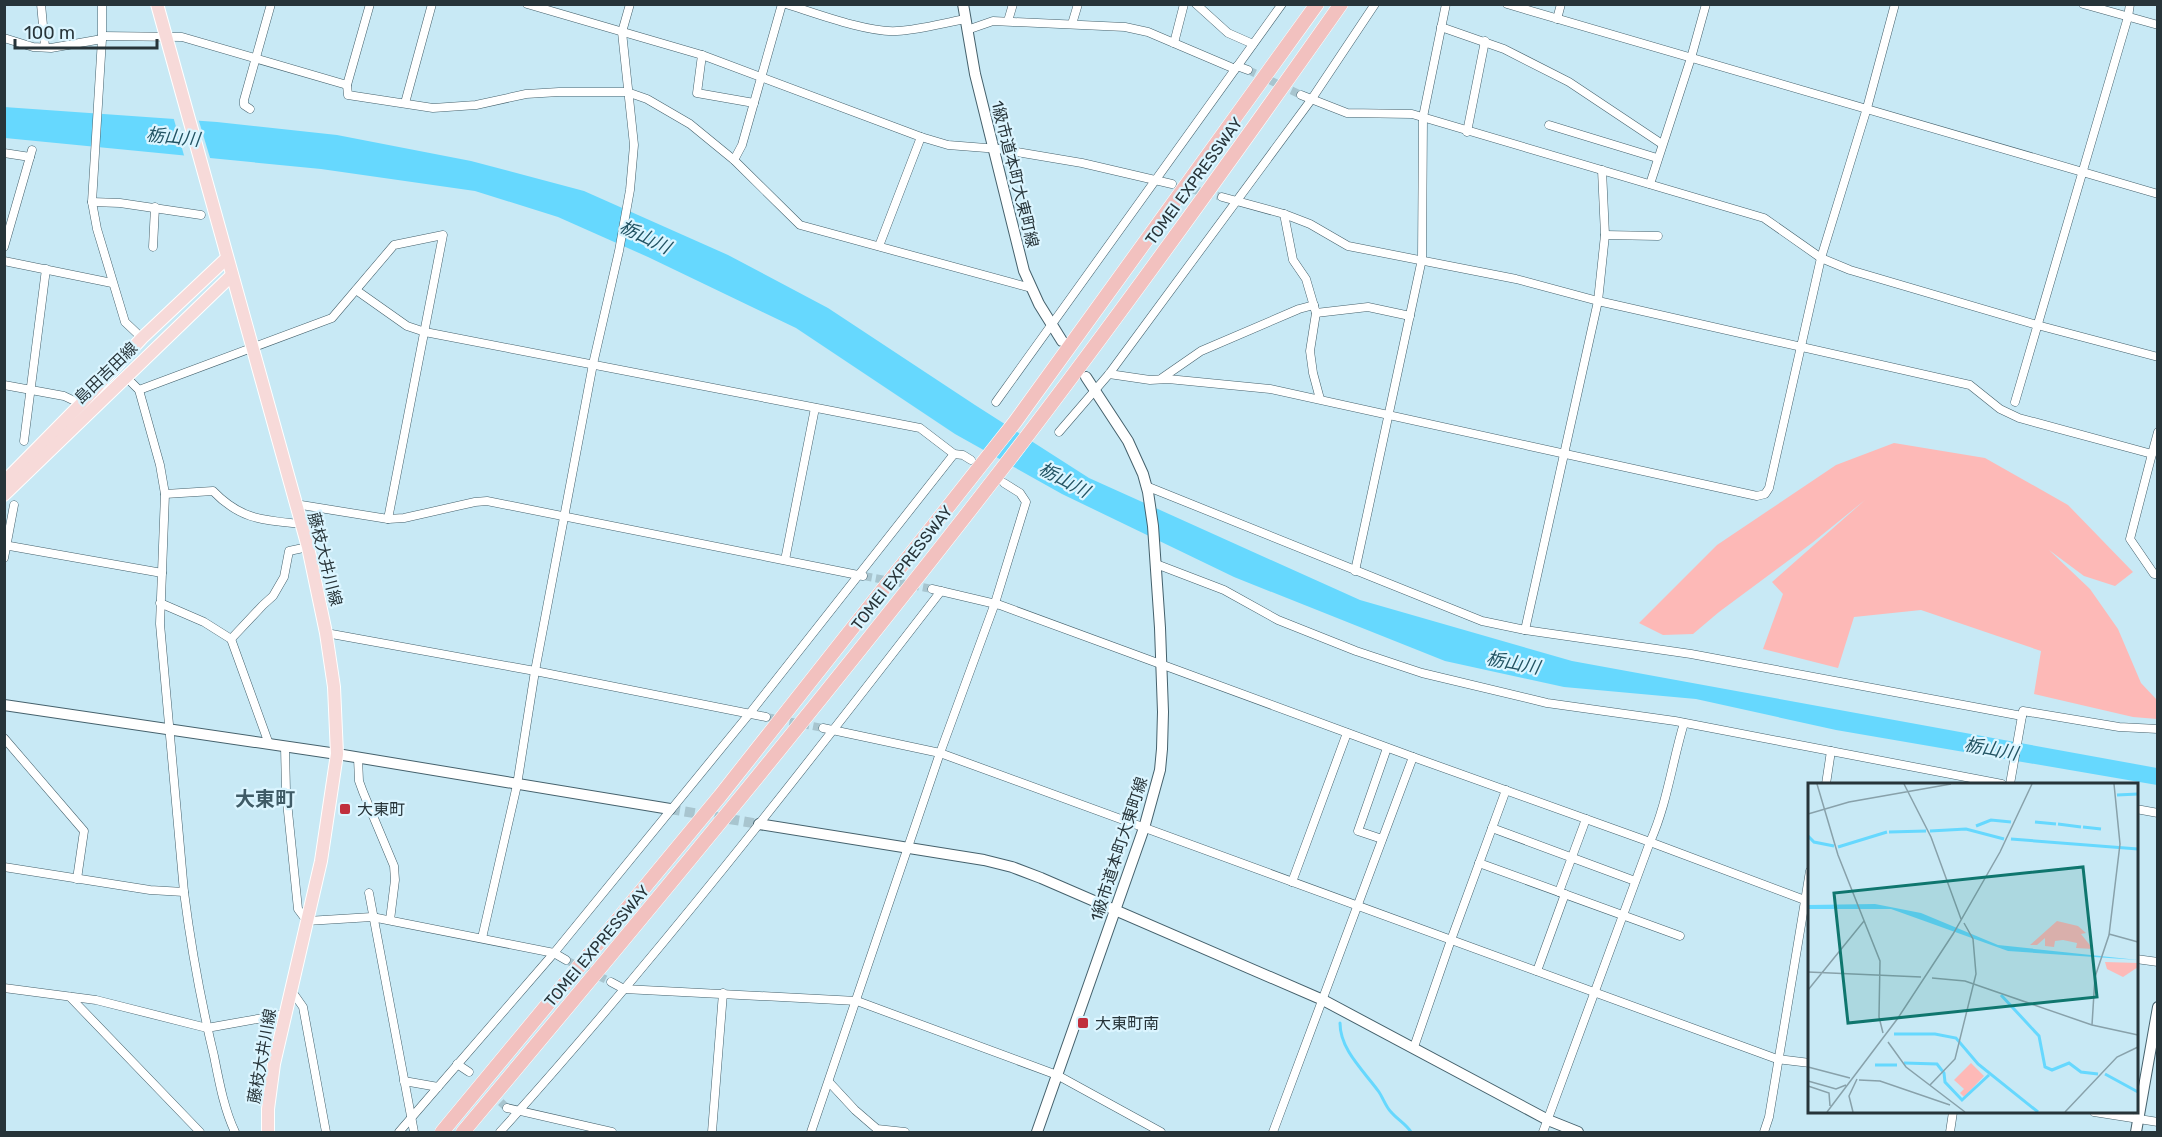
<svg xmlns="http://www.w3.org/2000/svg" width="2162" height="1137" viewBox="0 0 2162 1137" font-family="Rubik,'Noto Sans JP',sans-serif">
  <style>
    .green { fill: #fdb9b7 }
    .water { fill: #66d8fe }
    .pier { fill: #c8e9f5 }
    .lines { fill: none; stroke-linecap: round; stroke-linejoin: round }
    .stream { stroke: #66d8fe; stroke-width: 3 }
    .street-tunnel { stroke: #a8c5cf; stroke-width: 8; stroke-dasharray: 8 4; stroke-linecap: butt }
    .secondary-tunnel { stroke: #a8c5cf; stroke-width: 10; stroke-dasharray: 10 5; stroke-linecap: butt }
    .street-casing { stroke: #45616c; stroke-width: 9 }
    .secondary-casing { stroke: #45616c; stroke-width: 12 }
    .primary-casing { stroke: #fff; stroke-width: 14 }
    .highway-casing { stroke: #fff; stroke-width: 15 }
    .street { stroke: #fff; stroke-width: 8 }
    .secondary { stroke: #fff; stroke-width: 10 }
    .primary { stroke: #f7dad9; stroke-width: 12 }
    .highway { stroke: #f2c1bf; stroke-width: 14 }
    .poi-dot { fill: #c02f3d; stroke: #dbf5ff; stroke-width: 2 }
    .labels { text-anchor: middle; dominant-baseline: central; stroke-width: 4.5; stroke-linejoin: round; paint-order: stroke }
    .street-label { font-size: 16px; fill: #273439; stroke: #dbf5ff }
    .poi-label { font-size: 16px; fill: #273439; stroke: #dbf5ff; text-anchor: start }
    .water-label { font-size: 18px; font-style: italic; fill: #225363; stroke: #dbf5ff }
    .quarter-label { font-size: 20px; font-weight: bold; fill: #3f5b66; stroke: #dbf5ff }
    .inset-river { fill: none; stroke: #66d8fe; stroke-width: 3 }
    .inset-road { fill: none; stroke: #88a1aa; stroke-width: 1.5 }
    .view { fill: #0f766e; fill-opacity: 0.15; stroke: #0f766e; stroke-width: 3 }
    .inset-edge { fill: none; stroke: #273439; stroke-width: 3 }
  </style>
  <rect width="100%" height="100%" fill="#c8e9f5"/>
  <!-- green -->
  <path class="green" d="M1894,443L1985,458L2068,505L2133,572L2115,586L2084,576L2049,550L2090,589L2118,629L2141,683L2157,700V719L2133,717L2034,694L2041,651L1921,610L1854,617L1838,668L1763,649L1783,594L1772,582L1865,500L1812,543L1719,612L1693,634L1663,635L1639,623L1717,545L1836,465Z"/>
  <!-- water -->
  <path class="water" d="M4,107L217,122L337,135L471,161L584,191L728,255L828,308L975,405L1089,478L1360,600L1572,661L2157,768V785L1836,730L1696,699L1564,687L1445,661L1234,577L1062,494L955,434L796,328L648,257L558,217L475,191L321,169L5,138Z"/>
  <!-- pier -->
  <path class="pier" d="M173,116L198,118L211,161L185,159Z"/>
  <g class="lines">
    <!-- stream -->
    <path class="stream" d="M1340,1023C1340,1050 1364,1071 1379,1092C1383,1098 1386,1107 1391,1112C1398,1120 1406,1124 1411,1132"/>
    <!-- street-tunnel -->
    <g class="street-tunnel">
      <path d="M1248,70L1301,95"/>
      <path d="M1182,187L1222,197"/>
      <path d="M864,576L932,589"/>
      <path d="M766,717L823,728"/>
      <path d="M566,960L611,982"/>
      <path d="M492,1094L507,1108"/>
    </g>
    <!-- secondary-tunnel -->
    <path class="secondary-tunnel" d="M670,809L759,824"/>
    <!-- street casing -->
    <g class="street-casing">
      <g id="street">
        <path d="M41,4L45,47"/>
        <path d="M102,4V39L92,202L97,229L125,322L142,338"/>
        <path d="M527,4L702,55L921,137L948,145L999,149L1082,163L1172,184"/>
        <path d="M786,4C815,13 868,33 897,31C920,30 943,23 966,19"/>
        <path d="M1196,4L1228,33L1253,44"/>
        <path d="M1507,4L2158,194"/>
        <path d="M2083,4L2158,25"/>
        <path d="M1557,19L1561,4"/>
        <path d="M1008,21L1013,4"/>
        <path d="M1072,24L1078,4"/>
        <path d="M1441,27L1504,49L1569,82L1662,144"/>
        <path d="M967,30L993,21L1125,27L1148,32L1235,69"/>
        <path d="M102,36L182,37L347,85L370,4"/>
        <path d="M4,38L33,47L51,48L102,39"/>
        <path d="M1174,43L1184,4"/>
        <path d="M702,55L697,93L754,103"/>
        <path d="M1237,66L1248,70"/>
        <path d="M347,85L348,95L433,108L476,105L526,94L559,92H627L647,99L690,124L734,160L800,225L1031,288"/>
        <path d="M1301,95L1347,113L1412,114L1764,218L1821,258L1850,270L2037,325L2158,357"/>
        <path d="M405,103L432,4"/>
        <path d="M250,109L244,105V100L271,4"/>
        <path d="M1549,125L1657,158"/>
        <path d="M1467,132L1485,41"/>
        <path d="M4,153L30,157"/>
        <path d="M734,160L742,145L782,4"/>
        <path d="M1650,184L1691,58L1706,4"/>
        <path d="M1222,197L1284,214L1310,224L1348,246L1516,279L1598,301L1970,385L2000,409L2019,418L2152,454L2130,539L2154,574H2158"/>
        <path d="M92,202L120,203L201,215"/>
        <path d="M1284,214L1293,260L1306,279L1316,313L1310,351L1313,373L1320,399"/>
        <path d="M1605,235L1658,236"/>
        <path d="M879,246L921,137"/>
        <path d="M4,247L32,150"/>
        <path d="M153,247L155,207"/>
        <path d="M4,261L112,283"/>
        <path d="M356,290L407,326L425,332L920,428L954,454L963,455L971,460"/>
        <path d="M1316,313L1368,307L1410,316"/>
        <path d="M1109,374L1150,380L1168,379L1270,389L1757,496L1765,494L1769,488L1821,258L1867,108L1895,4"/>
        <path d="M126,377L139,390L160,465L165,494L160,624L184,892C191,947 201,1002 214,1056C219,1081 224,1109 235,1132"/>
        <path d="M1162,378L1201,351L1299,309L1314,305"/>
        <path d="M4,385L64,396L81,404"/>
        <path d="M139,390L332,318L394,245L443,235L388,519"/>
        <path d="M996,402L1282,4"/>
        <path d="M2015,402L2128,17L2130,4"/>
        <path d="M1059,432L1109,374L1311,100L1375,4"/>
        <path d="M24,441L46,269"/>
        <path d="M2152,454L2158,432"/>
        <path d="M1146,486L1482,621L1525,630L1691,654L2022,716L2023,711L2119,727L2158,729"/>
        <path d="M165,494L213,491C241,520 263,520 301,524"/>
        <path d="M295,504L388,519L404,518L475,502L487,501L863,576"/>
        <path d="M4,545L162,573"/>
        <path d="M4,558L14,505"/>
        <path d="M785,560L815,408"/>
        <path d="M1156,564L1224,590L1278,620L1356,651L1422,673L1547,703L1675,721L2002,784"/>
        <path d="M1355,571L1422,259L1423,117L1446,4"/>
        <path d="M932,589L1000,605L1413,757L1650,842L1810,902"/>
        <path d="M160,603L204,622L231,639L269,744"/>
        <path d="M1525,630L1598,301L1605,235L1602,170"/>
        <path d="M326,633L535,671L766,717"/>
        <path d="M231,639L263,605L273,596L284,577L289,551L308,547"/>
        <path d="M823,728L940,753L1777,1059L1810,1063"/>
        <path d="M4,738L84,831L77,879"/>
        <path d="M285,746L286,792L298,909L307,921L372,917L554,953L566,960"/>
        <path d="M358,758L359,781L363,792L394,866L395,880L390,920"/>
        <path d="M1826,784L1831,751"/>
        <path d="M2010,784L2022,716"/>
        <path d="M2136,809L2158,813"/>
        <path d="M1492,828L1635,881"/>
        <path d="M1382,839L1358,831L1387,748"/>
        <path d="M1479,863L1680,936"/>
        <path d="M4,867L150,890L184,892"/>
        <path d="M1292,882L1347,733"/>
        <path d="M1559,892L1586,819"/>
        <path d="M369,893L414,1132"/>
        <path d="M482,938L517,785L535,671L593,364L619,251L630,190L634,145L622,32L630,4"/>
        <path d="M2136,959L2158,962"/>
        <path d="M1537,971L1565,894"/>
        <path d="M611,982L624,989L857,1001L1057,1075L1161,1132"/>
        <path d="M4,988L96,1000L207,1028L285,1014"/>
        <path d="M291,990L303,1007L326,1132"/>
        <path d="M70,997L200,1132"/>
        <path d="M1414,1047L1451,940L1506,790"/>
        <path d="M457,1064L469,1072"/>
        <path d="M404,1081L438,1087"/>
        <path d="M829,1082L855,1110L877,1129L905,1132"/>
        <path d="M507,1108L612,1132"/>
        <path d="M2094,1112L2158,1122"/>
        <path d="M399,1132L554,953L750,713L954,454"/>
        <path d="M500,1132C656,959 799,775 941,591"/>
        <path d="M712,1132L723,993"/>
        <path d="M811,1132L940,753L995,603L1026,502L1020,493L1004,483"/>
        <path d="M1273,1132L1413,757"/>
        <path d="M1543,1132L1650,842C1667,804 1672,763 1684,723"/>
        <path d="M1764,1132L1769,1117L1810,871"/>
        <path d="M1950,1132L1953,1112"/>
      </g>
    </g>
    <!-- secondary casing -->
    <g class="secondary-casing">
      <g id="secondary">
        <path d="M963,4L975,74L1024,271L1039,304L1062,341"/>
        <path d="M4,705L337,754L670,809"/>
        <path d="M759,824L984,860L1012,867L1041,878L1323,1000L1548,1120L1578,1132"/>
        <path d="M1037,1132L1144,828L1160,770L1162,749L1163,712L1160,628L1153,526L1148,492L1143,474L1128,441L1086,377"/>
        <path d="M2136,1132L2158,1007"/>
      </g>
    </g>
    <!-- primary casing -->
    <g class="primary-casing">
      <g id="primary">
        <path d="M157,4L308,547L326,633L334,687L337,754L321,861L274,1064L268,1109V1132"/>
        <path d="M4,482L81,404L142,338L227,258"/>
        <path d="M4,495L232,275"/>
      </g>
    </g>
    <!-- highway casing -->
    <g class="highway-casing">
      <g id="highway">
        <path d="M442,1132L720,796L1015,422L1317,4"/>
        <path d="M463,1132C644,916 825,698 998,474C1116,321 1229,163 1341,4"/>
      </g>
    </g>
    <!-- street -->
    <use href="#street" class="street"/>
    <!-- secondary -->
    <use href="#secondary" class="secondary"/>
    <!-- primary -->
    <use href="#primary" class="primary"/>
    <!-- highway -->
    <use href="#highway" class="highway"/>
  </g>
  <!-- markers -->
  <g class="poi-dot">
    <rect x="339" y="803" width="12" height="12" rx="3"/>
    <rect x="1077" y="1017" width="12" height="12" rx="3"/>
  </g>
  <g class="labels">
    <!-- street labels -->
    <g class="street-label">
      <text transform="translate(1015 174) rotate(76)">1級市道本町大東町線</text>
      <text transform="translate(1194 181) rotate(-54)">TOMEI EXPRESSWAY</text>
      <text transform="translate(106 373) rotate(-44)">島田吉田線</text>
      <text transform="translate(325 559) rotate(76)">藤枝大井川線</text>
      <text transform="translate(902 568) rotate(-52)">TOMEI EXPRESSWAY</text>
      <text transform="translate(1119 849) rotate(-72)">1級市道本町大東町線</text>
      <text transform="translate(597 946) rotate(-50)">TOMEI EXPRESSWAY</text>
      <text transform="translate(262 1056) rotate(-80)">藤枝大井川線</text>
    </g>
    <!-- poi labels -->
    <g class="poi-label">
      <text x="357" y="809">大東町</text>
      <text x="1095" y="1023">大東町南</text>
    </g>
    <!-- water labels -->
    <g class="water-label">
      <text transform="translate(173 137) rotate(6)">栃山川</text>
      <text transform="translate(645 237) rotate(26)">栃山川</text>
      <text transform="translate(1064 480) rotate(28)">栃山川</text>
      <text transform="translate(1513 663) rotate(11)">栃山川</text>
      <text transform="translate(1991 749) rotate(11)">栃山川</text>
    </g>
    <!-- quarter labels -->
    <g class="quarter-label">
      <text x="265" y="799">大東町</text>
    </g>
  </g>
  <!-- overview -->
  <g transform="translate(1808 783)">
    <rect width="330" height="330" fill="#c8e9f5"/>
    <path d="M249,138L270,143L278,150L273,151L285,166L268,165L269,160L255,157L247,158L246,164L237,163V155L229,162H222ZM297,179L330,180V184L315,194L299,186ZM163,280L176,293L156,314L152,310L156,306L146,297Z" fill="#fdb9b7"/>
    <path d="M67,121L113,130L190,162L330,177L200,168L83,126H0V122Z" fill="#66d8fe"/>
    <path class="inset-river" d="M309,12L330,11M227,39L248,41M250,41L273,44M168,43L183,37L203,39M275,44L293,46M122,48L158,46L196,56M81,49L118,48M0,53L6,59L26,63M203,56L330,66M30,64L79,49M193,212L231,253L237,284L244,287L261,280L273,289L290,291M86,251H127L148,255L170,281L230,329M96,280L129,281L136,290L137,299L154,317L181,292M67,282H89M297,291L330,309"/>
    <path class="inset-road" d="M9,1L30,72L72,178L71,234L75,250M96,1L123,54L153,136M0,31L41,19L143,1M301,151L330,159M0,189L113,194M124,195L157,198L284,242L330,252M0,207L56,138M284,242L287,194L301,152L312,61L306,1M80,259L98,284L157,329M0,284L42,295M51,297L72,298L142,322M0,298L28,306L38,302M122,302L147,276L168,191L165,156L156,140M0,303L21,310L22,323M19,329L90,235L145,151L192,69L224,1M45,329L41,313L49,296M257,329L309,274L330,264"/>
    <path class="view" d="M275,84L289,214L40,240L26,110Z"/>
    <rect width="330" height="330" class="inset-edge"/>
  </g>
  <!-- border -->
  <rect width="2162" height="1137" fill="none" stroke="#273439" stroke-width="12"/>
  <!-- scale -->
  <path d="M15 39v9h142v-9" fill="none" stroke="#273439" stroke-width="3"/>
  <text x="24" y="39" font-size="18" fill="#273439" stroke="#dbf5ff" stroke-width="4.5" paint-order="stroke">100 m</text>
</svg>
